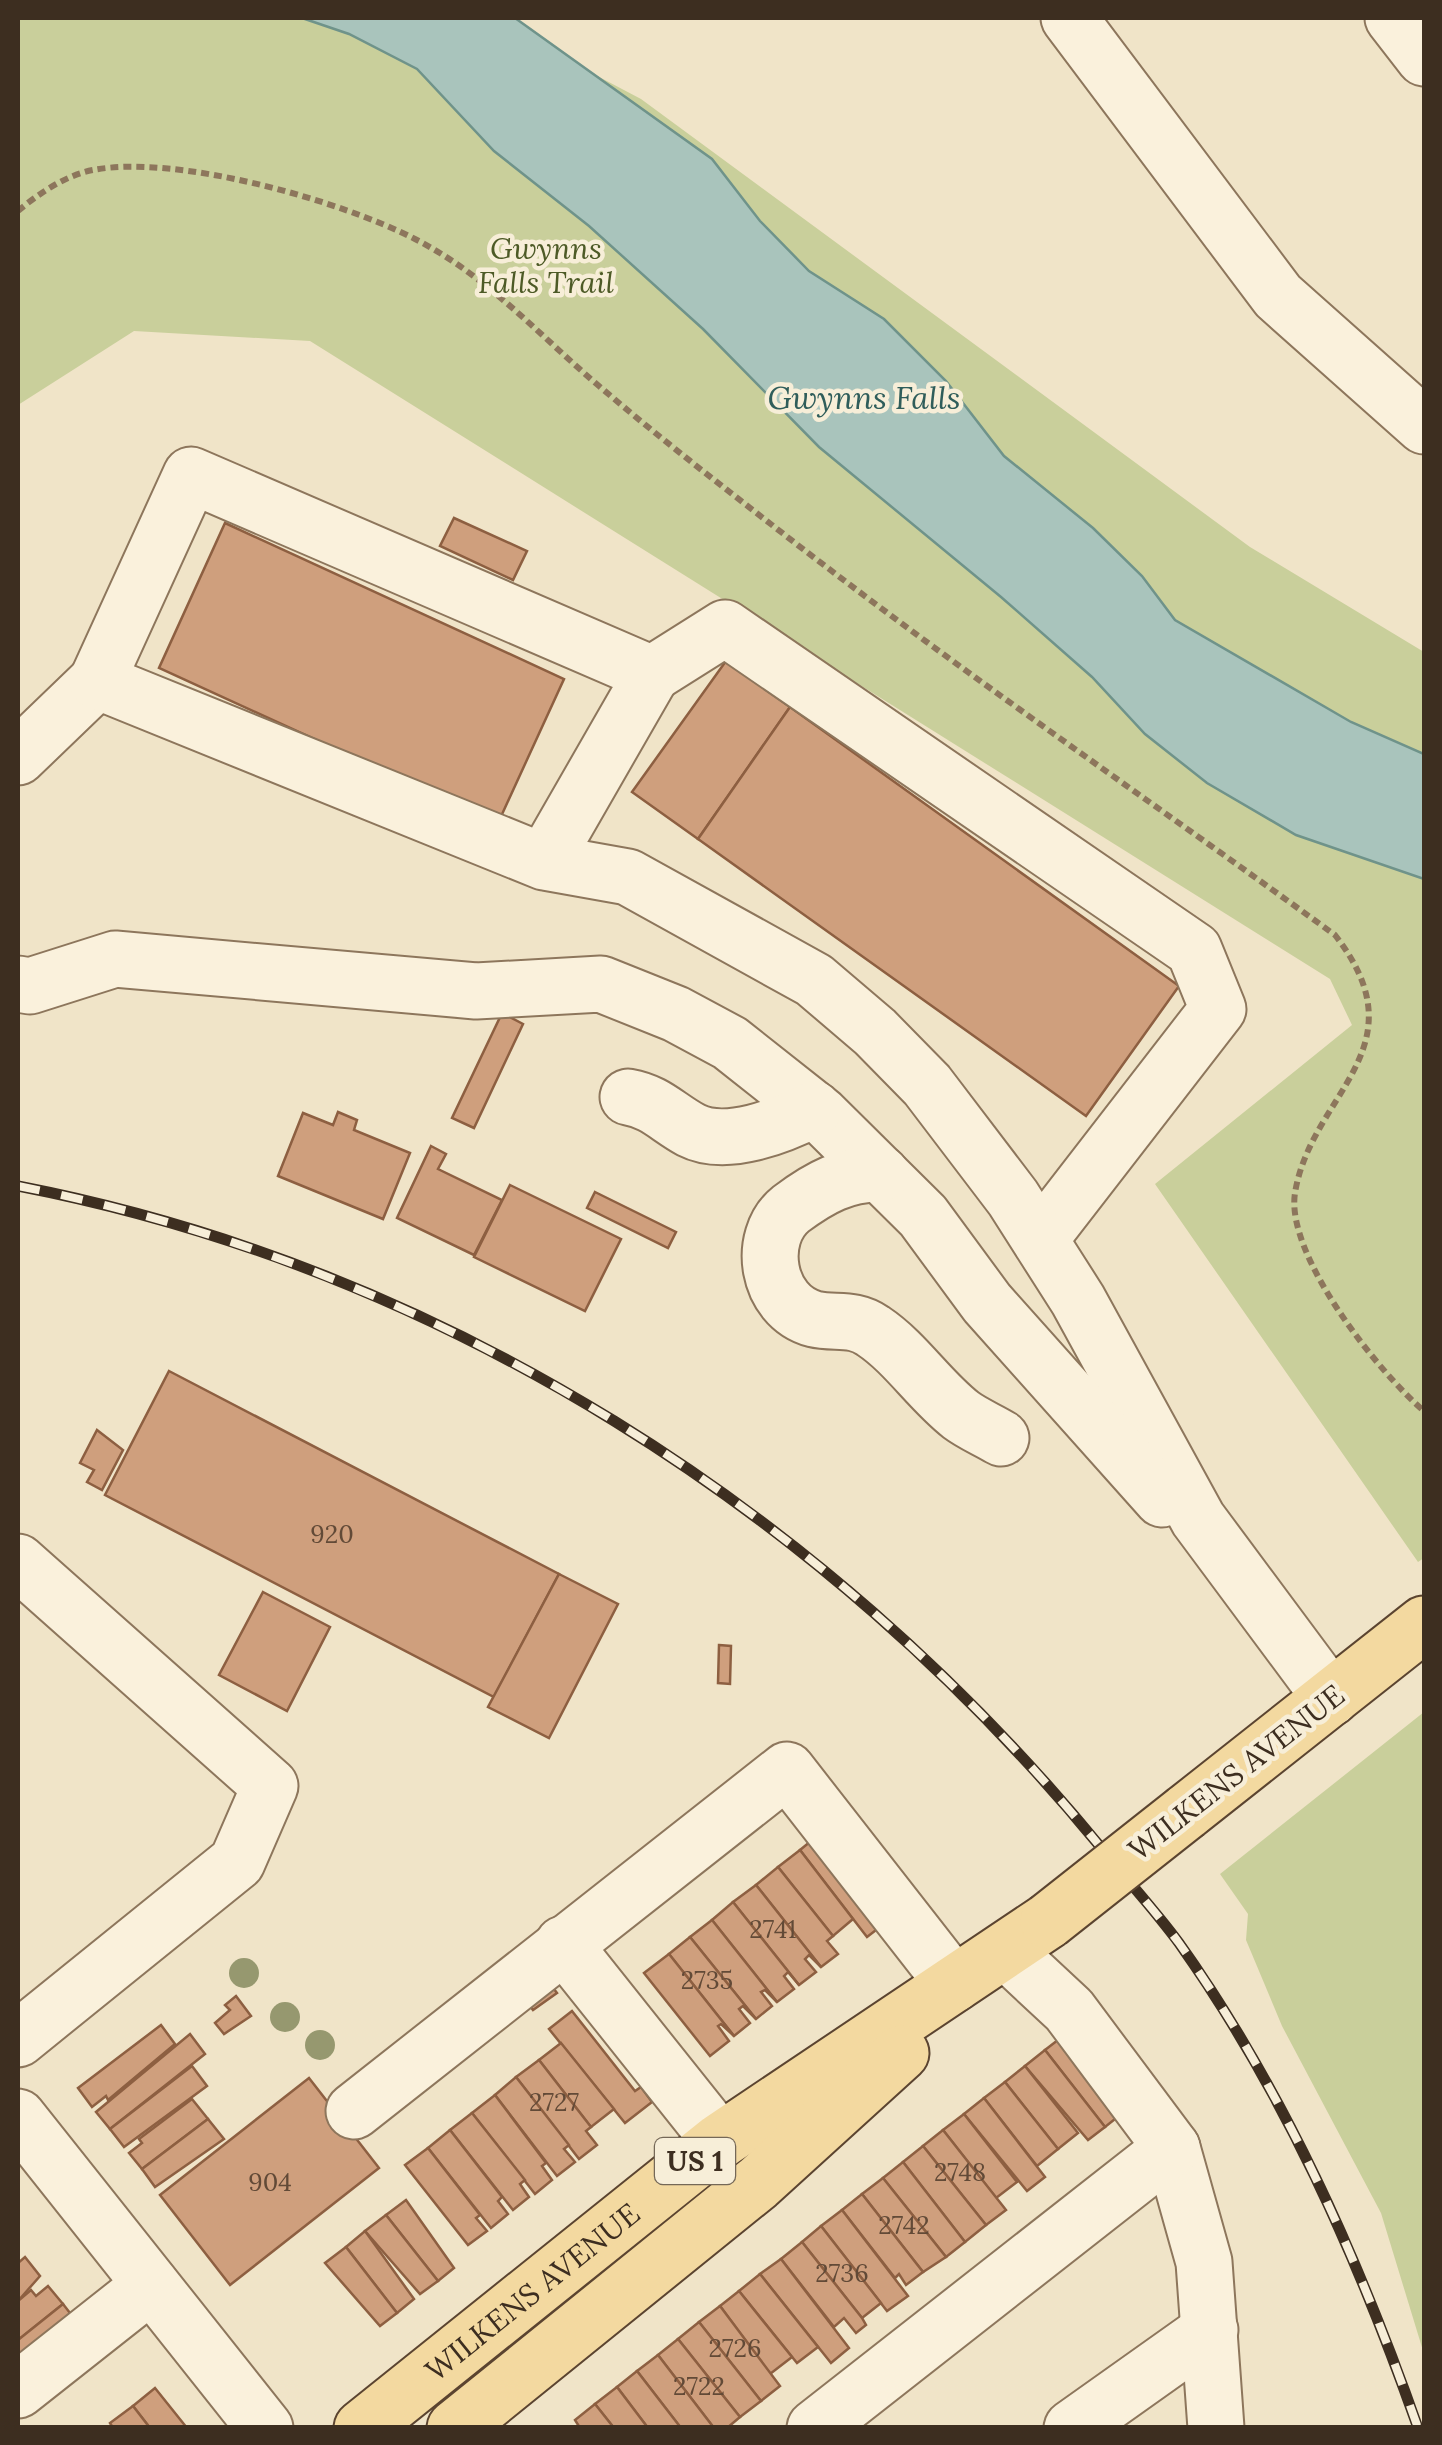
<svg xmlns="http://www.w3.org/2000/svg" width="1442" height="2445" viewBox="0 0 1442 2445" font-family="Lora,serif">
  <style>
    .green { fill: #c9cf9b }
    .water { fill: #a9c4bc; stroke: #6f938a; stroke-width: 2.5 }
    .building { fill: #cf9f7d; stroke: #8d5f41; stroke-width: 2.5 }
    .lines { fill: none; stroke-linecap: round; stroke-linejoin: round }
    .minor-casing { stroke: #8d765c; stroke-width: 59 }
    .major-casing { stroke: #5b4430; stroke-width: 59 }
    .path { stroke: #8d765c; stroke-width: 6; stroke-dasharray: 8 5; stroke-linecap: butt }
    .minor { stroke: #faf1dc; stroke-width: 55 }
    .major { stroke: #f3d9a0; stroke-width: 55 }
    .rail-casing { stroke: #3d2e20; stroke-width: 11 }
    .rail { stroke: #f7eed8; stroke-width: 8; stroke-dasharray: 22; stroke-linecap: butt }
    .major-bridge-casing { stroke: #5b4430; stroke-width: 59; stroke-linecap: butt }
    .major-bridge { stroke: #f3d9a0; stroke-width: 55 }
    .tree { fill: #96986f }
    .labels { text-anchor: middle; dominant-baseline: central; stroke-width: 9; stroke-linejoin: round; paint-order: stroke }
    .number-label { font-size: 25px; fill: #624a37 }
    .shield { fill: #f7eed8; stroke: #756857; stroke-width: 2.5 }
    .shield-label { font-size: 28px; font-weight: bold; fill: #3d2e20 }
    .park-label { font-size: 30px; font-style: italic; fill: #4d5a26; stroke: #f7eed8 }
    .street-label { font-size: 30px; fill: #3d2e20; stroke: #f7eed8 }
    .water-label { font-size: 32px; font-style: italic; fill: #2f5d5a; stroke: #f7eed8 }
  </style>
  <rect width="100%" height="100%" fill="#f0e4c8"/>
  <!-- green -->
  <g class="green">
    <path d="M18,18H487L641,99L1250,547L1424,652V1558L1418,1562L1155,1184L1352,1025L1330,979L310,341L134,331L18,405Z"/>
    <path d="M1424,1712V2354L1381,2213L1282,2026L1246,1940L1248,1914L1220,1874Z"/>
  </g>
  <!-- water -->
  <path class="water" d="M302,18H515L712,159L760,221L809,271L884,319L946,381L1004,456L1093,528L1142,576L1175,620L1351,722L1424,754V879L1296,835L1207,783L1145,734L1092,677L1001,597L819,447L703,329L589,226L494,151L417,69L349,34Z"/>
  <!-- building -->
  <g class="building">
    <path d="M454,518L527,551L513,580L440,546Z"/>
    <path d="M225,523L564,679L498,823L159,668Z"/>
    <path d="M726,661L790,707L698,839L632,792Z"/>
    <path d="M790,707L1179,986L1086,1116L698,839Z"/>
    <path d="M502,1013L523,1024L474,1128L452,1118Z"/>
    <path d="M338,1112L357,1120L354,1130L410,1153L383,1219L278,1176L303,1113L333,1125Z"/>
    <path d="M431,1146L446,1154L438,1169L502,1200L474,1255L397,1218Z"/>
    <path d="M510,1185L621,1239L585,1311L474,1257Z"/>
    <path d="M595,1192L676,1232L668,1248L587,1208Z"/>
    <path d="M169,1371L559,1574L494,1697L105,1495Z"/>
    <path d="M97,1430L123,1450L102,1490L87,1482L94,1470L80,1463Z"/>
    <path d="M559,1574L618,1604L549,1738L488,1707Z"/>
    <path d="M263,1592L330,1627L287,1711L219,1675Z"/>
    <path d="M719,1645L731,1646L730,1684L718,1683Z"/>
    <path d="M822,1832L889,1920L867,1937L800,1850Z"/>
    <path d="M800,1850L853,1919L833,1936L778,1867Z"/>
    <path d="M778,1867L833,1936L827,1941L838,1954L821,1967L756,1885Z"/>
    <path d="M756,1885L821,1967L809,1955L805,1959L816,1972L799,1985L733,1902Z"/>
    <path d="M733,1902L799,1985L788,1972L784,1976L794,1989L777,2002L712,1920Z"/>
    <path d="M712,1920L777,2002L765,1990L761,1992L772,2006L756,2019L690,1937Z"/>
    <path d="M690,1937L756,2019L743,2006L739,2009L750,2023L734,2036L669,1954Z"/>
    <path d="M669,1954L734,2036L721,2024L718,2026L729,2041L710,2056L644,1973Z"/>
    <path d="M543,1975L557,1993L533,2010L520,1993Z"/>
    <path d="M236,1996L251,2016L224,2034L215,2023L230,2010L225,2005Z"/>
    <path d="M572,2011L635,2091L641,2087L652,2102L625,2123L549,2029Z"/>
    <path d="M161,2025L175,2044L108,2100L106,2096L92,2107L78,2088Z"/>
    <path d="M1067,2033L1125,2111L1105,2127L1045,2050Z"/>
    <path d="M190,2034L205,2054L110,2129L96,2112Z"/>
    <path d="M561,2043L614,2109L591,2127L539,2060Z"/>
    <path d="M1045,2050L1105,2127L1088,2140L1025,2066Z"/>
    <path d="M539,2060L591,2127L586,2131L597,2145L579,2159L516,2077Z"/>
    <path d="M192,2066L207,2086L124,2147L110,2129Z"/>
    <path d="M1025,2066L1078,2133L1058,2149L1005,2082Z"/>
    <path d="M516,2077L569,2145L564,2149L575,2162L557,2176L495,2095Z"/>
    <path d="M309,2078L379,2168L230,2285L160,2195Z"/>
    <path d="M1005,2082L1058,2149L1037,2166L984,2098Z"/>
    <path d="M495,2095L546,2163L542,2166L552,2180L535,2194L472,2113Z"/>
    <path d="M984,2098L1045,2177L1027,2191L964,2114Z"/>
    <path d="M192,2099L208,2119L142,2169L129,2153L142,2143L139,2139Z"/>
    <path d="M472,2113L525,2180L520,2184L529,2197L513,2210L450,2130Z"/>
    <path d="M964,2114L1017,2182L996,2198L943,2130Z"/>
    <path d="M208,2119L224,2139L155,2187L142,2169Z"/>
    <path d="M450,2130L502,2197L498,2201L508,2214L491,2228L428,2148Z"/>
    <path d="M943,2130L1006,2210L986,2225L923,2146Z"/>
    <path d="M923,2146L986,2225L965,2242L903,2162Z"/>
    <path d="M428,2148L480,2215L476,2218L487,2231L468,2245L405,2165Z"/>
    <path d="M903,2162L965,2242L946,2257L883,2178Z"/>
    <path d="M883,2178L946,2257L923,2272L862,2194Z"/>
    <path d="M862,2194L923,2272L906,2285L899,2274L895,2278L842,2210Z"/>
    <path d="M406,2200L454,2268L438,2281L386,2215Z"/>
    <path d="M842,2210L908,2296L887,2311L821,2226Z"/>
    <path d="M386,2215L438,2281L420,2294L365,2231Z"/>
    <path d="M821,2226L881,2303L862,2318L802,2242Z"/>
    <path d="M365,2231L414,2299L397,2313L346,2247Z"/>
    <path d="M802,2242L862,2318L866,2325L856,2333L844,2318L834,2327L781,2259Z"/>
    <path d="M346,2247L397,2313L380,2326L325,2263Z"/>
    <path d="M25,2257L40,2276L18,2301V2263Z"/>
    <path d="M781,2259L849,2348L831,2363L760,2274Z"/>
    <path d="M760,2274L818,2347L797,2363L739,2291Z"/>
    <path d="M48,2286L63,2304L18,2340V2301L31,2290L36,2296Z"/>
    <path d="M739,2291L792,2357L770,2374L720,2306Z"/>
    <path d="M63,2304L77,2322L18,2376V2340Z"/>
    <path d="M720,2306L780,2386L761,2401L699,2322Z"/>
    <path d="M699,2322L761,2401L740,2417L678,2339Z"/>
    <path d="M678,2339L740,2417L727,2428H714L658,2355Z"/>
    <path d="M658,2355L714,2428H681L637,2371Z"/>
    <path d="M637,2371L681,2428H648L617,2387Z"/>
    <path d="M617,2387L648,2428H614L595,2404Z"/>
    <path d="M155,2388L187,2428H150L133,2406Z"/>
    <path d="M595,2404L614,2428H580L575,2420Z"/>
    <path d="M133,2406L150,2428H113L110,2423Z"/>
  </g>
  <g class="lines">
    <!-- minor casing -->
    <g class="minor-casing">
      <g id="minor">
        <path d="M1069,18L1278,296L1424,426"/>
        <path d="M1393,18L1424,58"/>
        <path d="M652,674L725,628L1194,950L1218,1009L1040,1239"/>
        <path d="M18,757L97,681"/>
        <path d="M544,862L652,674L191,475L97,681L544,862L628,877L814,980L875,1032L927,1085L1013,1198L1078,1300L1198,1519L1331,1698"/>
        <path d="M18,984L30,986L115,959L476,991L601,984L676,1014L730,1043L821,1115L923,1216L987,1303L1162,1499"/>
        <path d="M628,1097C656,1102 667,1117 691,1130C726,1148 781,1126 814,1109"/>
        <path d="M881,1174C846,1173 819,1188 791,1209C756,1237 766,1306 814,1319C835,1324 853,1317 873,1331C906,1353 929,1390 961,1415C973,1424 988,1430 1001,1438"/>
        <path d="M18,1562L270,1786L237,1862L18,2039"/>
        <path d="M563,1944L720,2141"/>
        <path d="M354,2111L787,1770L954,1984"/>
        <path d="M18,2117L265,2428"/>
        <path d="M1172,2148L1204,2262L1216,2428"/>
        <path d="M18,2390L151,2285"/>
        <path d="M815,2428L1172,2148L1069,2010L1010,1955"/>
        <path d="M1072,2428L1210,2330"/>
      </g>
    </g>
    <!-- major casing -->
    <g class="major-casing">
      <g id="major">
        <path d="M1186,1812L1424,1624"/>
        <path id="s1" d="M362,2428L720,2141L1048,1921"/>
        <path d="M455,2428L758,2183L901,2053"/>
      </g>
    </g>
    <!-- path -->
    <path class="path" d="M18,211C38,194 66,175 93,170C176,154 339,200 415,239C486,275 539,335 599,386C655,434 714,480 772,525C955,668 1148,799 1335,935C1424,1049 1311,1093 1295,1193C1285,1255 1379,1373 1424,1411"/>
    <!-- minor -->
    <use href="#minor" class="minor"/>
    <!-- major -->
    <use href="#major" class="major"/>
    <!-- rail casing -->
    <g class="rail-casing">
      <path id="rail" d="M18,1186C442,1268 825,1512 1098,1844C1124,1877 1154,1909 1179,1943C1284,2091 1358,2258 1418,2428"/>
    </g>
    <!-- rail -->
    <use href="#rail" class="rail"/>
    <!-- major-bridge casing -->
    <g class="major-bridge-casing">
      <path id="major-bridge" d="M1048,1921L1186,1812"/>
    </g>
    <!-- major-bridge -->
    <use href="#major-bridge" class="major-bridge"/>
  </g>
  <!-- trees -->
  <g class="tree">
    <circle cx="244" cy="1973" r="15"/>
    <circle cx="285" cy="2017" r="15"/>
    <circle cx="320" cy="2045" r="15"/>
  </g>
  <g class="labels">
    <!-- number labels -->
    <g class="number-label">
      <text x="332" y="1534">920</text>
      <text x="773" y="1929">2741</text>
      <text x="707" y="1980">2735</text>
      <text x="554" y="2102">2727</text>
      <text x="960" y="2172">2748</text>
      <text x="270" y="2182">904</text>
      <text x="904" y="2225">2742</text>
      <text x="842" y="2273">2736</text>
      <text x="735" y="2348">2726</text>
      <text x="699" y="2386">2722</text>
    </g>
    <!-- shield labels -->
    <rect class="shield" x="655" y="2138" width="80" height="46" rx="8"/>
    <g class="shield-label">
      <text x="695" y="2161">US 1</text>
    </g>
    <!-- park labels -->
    <g class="park-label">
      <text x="546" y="248">Gwynns<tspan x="546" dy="34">Falls Trail</tspan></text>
    </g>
    <!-- street labels -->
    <g class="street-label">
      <text transform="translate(1236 1772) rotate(-38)">WILKENS AVENUE</text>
      <text stroke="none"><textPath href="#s1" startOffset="218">WILKENS AVENUE</textPath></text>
    </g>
    <!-- water labels -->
    <g class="water-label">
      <text x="864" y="397">Gwynns Falls</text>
    </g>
  </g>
  <!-- border -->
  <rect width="1442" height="2445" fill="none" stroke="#3d2e20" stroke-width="40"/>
</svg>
